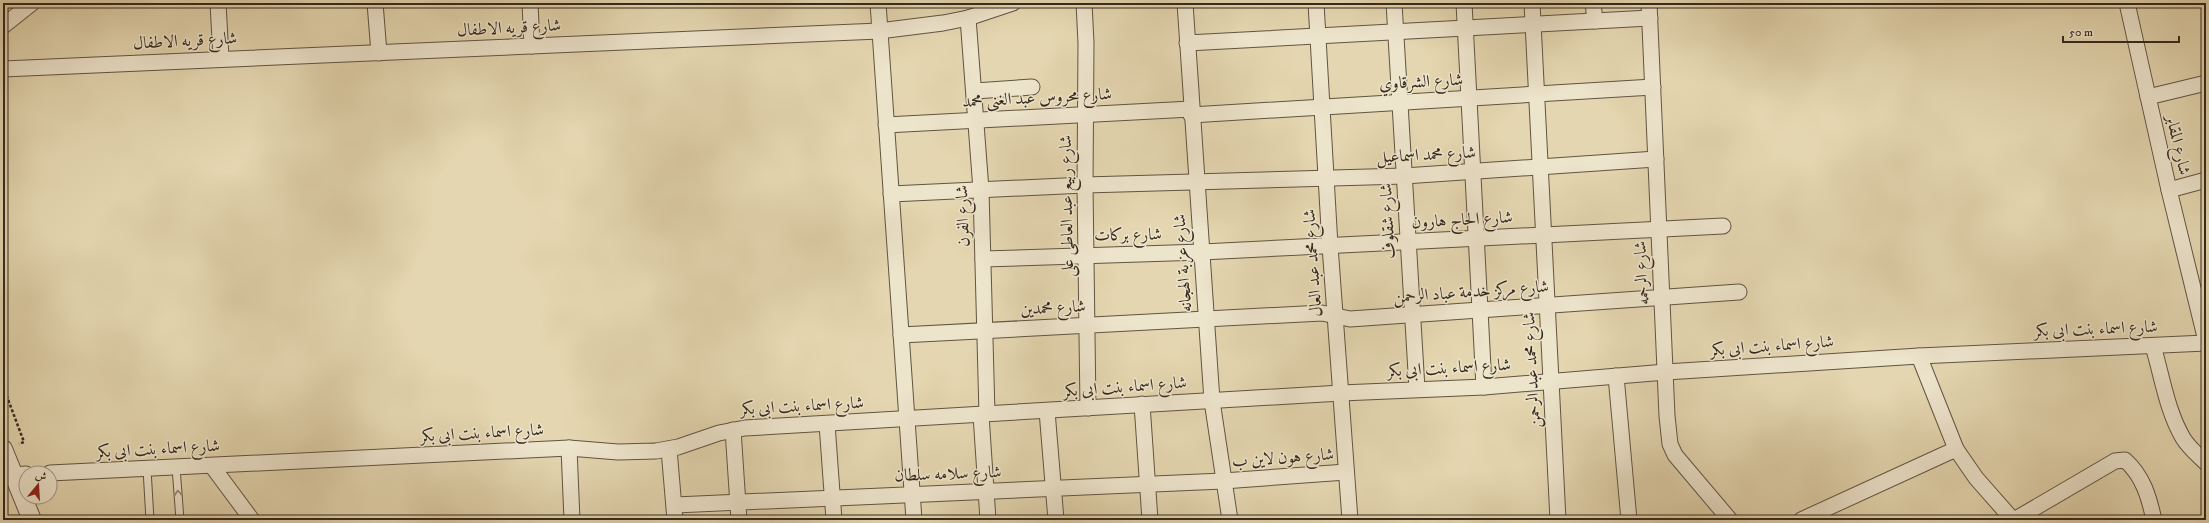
<svg xmlns="http://www.w3.org/2000/svg" width="2209" height="523" viewBox="0 0 2209 523" font-family="'IM FELL DW Pica',Amiri,serif">
  <style>
    .lines { fill: none; stroke-linecap: round; stroke-linejoin: round }
    .service-casing { stroke: #615442; stroke-width: 9 }
    .minor-casing { stroke: #615442; stroke-width: 17 }
    .tertiary-casing { stroke: #615442; stroke-width: 20 }
    .path { stroke: #35291d; stroke-width: 2.5; stroke-dasharray: 3 2; stroke-linecap: butt }
    .service { stroke: #ede4cc; stroke-width: 7 }
    .minor { stroke: #ede4cc; stroke-width: 15 }
    .tertiary { stroke: #ede4cc; stroke-width: 18 }
    .oneway { stroke: #918674 }
    .labels { text-anchor: middle; dominant-baseline: central; stroke-width: 3; stroke-linejoin: round; paint-order: stroke }
    .street-label { font-size: 17px; fill: #35291d; stroke: #ede4cc }
  </style>
  <rect width="100%" height="100%" fill="#e4d6b0"/>
  <filter id="stains"><feTurbulence type="fractalNoise" baseFrequency=".005" numOctaves="4"/><feColorMatrix values="0 0 0 0 .2 0 0 0 0 .09 0 0 0 0 .02 0 0 0 .5 -.17"/></filter>
  <radialGradient id="worn" r=".72"><stop offset=".6" stop-color="#630" stop-opacity="0"/><stop offset="1" stop-color="#630" stop-opacity=".3"/></radialGradient>
  <g class="lines">
    <!-- service casing -->
    <g class="service-casing">
      <g id="service">
        <path d="M176,467L180,520"/>
        <path d="M147,469L150,520"/>
      </g>
    </g>
    <!-- minor casing -->
    <g class="minor-casing">
      <g id="minor">
        <path d="M218,3L221,58"/>
        <path d="M375,3L379,53"/>
        <path d="M530,3L532,46"/>
        <path d="M878,3L914,520"/>
        <path d="M1084,3L1086,43L1085,185L1088,408"/>
        <path d="M1185,3L1212,401L1230,520"/>
        <path d="M1316,3L1330,246L1350,520"/>
        <path d="M1394,3L1417,389"/>
        <path d="M1464,3L1484,387"/>
        <path d="M1532,3L1558,520"/>
        <path d="M1593,3L1595,21"/>
        <path d="M1649,3L1667,416L1670,444L1675,455L1730,520"/>
        <path d="M2127,3L2169,190L2206,341"/>
        <path d="M968,18L981,190L987,414"/>
        <path d="M3,26L32,3"/>
        <path d="M1187,43L1650,18"/>
        <path d="M3,69L879,31L943,23L968,18L1013,3"/>
        <path d="M975,91L1032,87"/>
        <path d="M2148,97L2206,83"/>
        <path d="M1191,115L1653,87"/>
        <path d="M886,125L1191,109"/>
        <path d="M2169,190L2206,180"/>
        <path d="M891,194L1085,185L1404,176L1656,159"/>
        <path d="M983,259L1202,252L1723,226"/>
        <path d="M901,335L1322,313L1350,319L1739,292"/>
        <path d="M2153,346C2162,376 2167,411 2183,438C2189,448 2198,455 2206,463"/>
        <path d="M1919,356L1956,449L1976,478L2013,520"/>
        <path d="M1616,376L1629,520"/>
        <path d="M1142,404L1150,520"/>
        <path d="M1047,411L1056,520"/>
        <path d="M981,415L988,520"/>
        <path d="M827,424L834,520"/>
        <path d="M733,430L739,520"/>
        <path d="M569,448L572,520"/>
        <path d="M669,449L675,520"/>
        <path d="M212,466L252,520"/>
        <path d="M50,473L569,448L618,452L656,451L678,447L719,433L745,428L1341,393L1484,387L1666,372L1919,356L2206,343"/>
        <path d="M14,475L26,474"/>
        <path d="M675,505L1223,481L1346,472"/>
        <path d="M1801,520L1956,449"/>
        <path d="M2014,520L2115,461L2125,460C2143,476 2149,497 2154,520"/>
      </g>
    </g>
    <!-- tertiary casing -->
    <g class="tertiary-casing">
      <path id="tertiary" d="M3,449L32,520"/>
    </g>
    <!-- path -->
    <path class="path" d="M3,386L24,442L19,444"/>
    <!-- service -->
    <use href="#service" class="service"/>
    <!-- minor -->
    <use href="#minor" class="minor"/>
    <!-- tertiary -->
    <use href="#tertiary" class="tertiary"/>
  </g>
  <!-- one-way arrows -->
  <defs><path id="oneway-chevron" d="M-2-3.5L2.5 0L-2 3.5" fill="none" stroke-width="1.6" stroke-linecap="round" stroke-linejoin="round"/></defs>
  <use class="oneway" href="#oneway-chevron" transform="translate(178 493) rotate(-94)"/>
  <g class="labels">
    <!-- street labels -->
    <g class="street-label">
      <text transform="translate(509 28) rotate(-3)">شارع قريه الاطفال</text>
      <text transform="translate(185 41) rotate(-3)">شارع قريه الاطفال</text>
      <text transform="translate(1421 82) rotate(-3)">شارع الشرقاوي</text>
      <text transform="translate(1037 98) rotate(-3)">شارع محروس عبد الغنى محمد</text>
      <text transform="translate(2178 145) rotate(77)">شارع المقابر</text>
      <text transform="translate(1426 155) rotate(-3)">شارع محمد اسماعيل</text>
      <text transform="translate(1067 206) rotate(-91)">شارع ربيع عبد العاطى على</text>
      <text transform="translate(963 216) rotate(-92)">شارع الفرن</text>
      <text transform="translate(1462 220) rotate(-3)">شارع الحاج هارون</text>
      <text transform="translate(1388 221) rotate(-93)">شارع شقلوف</text>
      <text transform="translate(1128 235) rotate(-1)">شارع بركات</text>
      <text transform="translate(1183 263) rotate(-94)">شارع عزبة الهجانه</text>
      <text transform="translate(1313 263) rotate(-94)">شارع محمد عبد العال</text>
      <text transform="translate(1642 273) rotate(-93)">شارع الرحمه</text>
      <text transform="translate(1471 292) rotate(-4)">شارع مركز خدمة عباد الرحمن</text>
      <text transform="translate(1053 308) rotate(-3)">شارع محمدين</text>
      <text transform="translate(2096 329) rotate(-2)">شارع اسماء بنت ابى بكر</text>
      <text transform="translate(1772 346) rotate(-4)">شارع اسماء بنت ابى بكر</text>
      <text transform="translate(1449 368) rotate(-3)">شارع اسماء بنت ابى بكر</text>
      <text transform="translate(1532 370) rotate(-93)">شارع محمد عبد الرحمن</text>
      <text transform="translate(1125 387) rotate(-4)">شارع اسماء بنت ابى بكر</text>
      <text transform="translate(802 406) rotate(-3)">شارع اسماء بنت ابى بكر</text>
      <text transform="translate(482 433) rotate(-3)">شارع اسماء بنت ابى بكر</text>
      <text transform="translate(158 449) rotate(-3)">شارع اسماء بنت ابى بكر</text>
      <text transform="translate(1283 458) rotate(-4)">شارع هون لاين ب</text>
      <text transform="translate(948 474) rotate(-2)">شارع سلامه سلطان</text>
    </g>
  </g>
  <!-- margin -->
  <rect width="2209" height="523" fill="none" stroke="#e4d6b0" stroke-width="16"/>
  <rect x="4" y="4" width="2201" height="515" fill="none" stroke="#35291d" stroke-width="2"/>
  <rect x="8" y="8" width="2193" height="507" fill="none" stroke="#35291d"/>
  <!-- north arrow -->
  <g transform="translate(38 485) rotate(18)"><circle r="19" fill="#ede4cc" stroke="#a39986"/>
  <path d="M0-3L7 15L0 10L-7 15Z" fill="#8f2418"/>
  <text y="-6" font-size="11" font-weight="bold" text-anchor="middle" fill="#35291d">ش</text>
  </g>
  <!-- scale -->
  <path d="M2063 36v6h116v-6" fill="none" stroke="#35291d" stroke-width="2"/>
  <text x="2069" y="36" font-size="12" fill="#35291d" stroke="#ede4cc" stroke-width="3" paint-order="stroke">50 m</text>
  <rect width="100%" height="100%" filter="url(#stains)"/>
  <rect width="100%" height="100%" fill="url(#worn)"/>
</svg>
